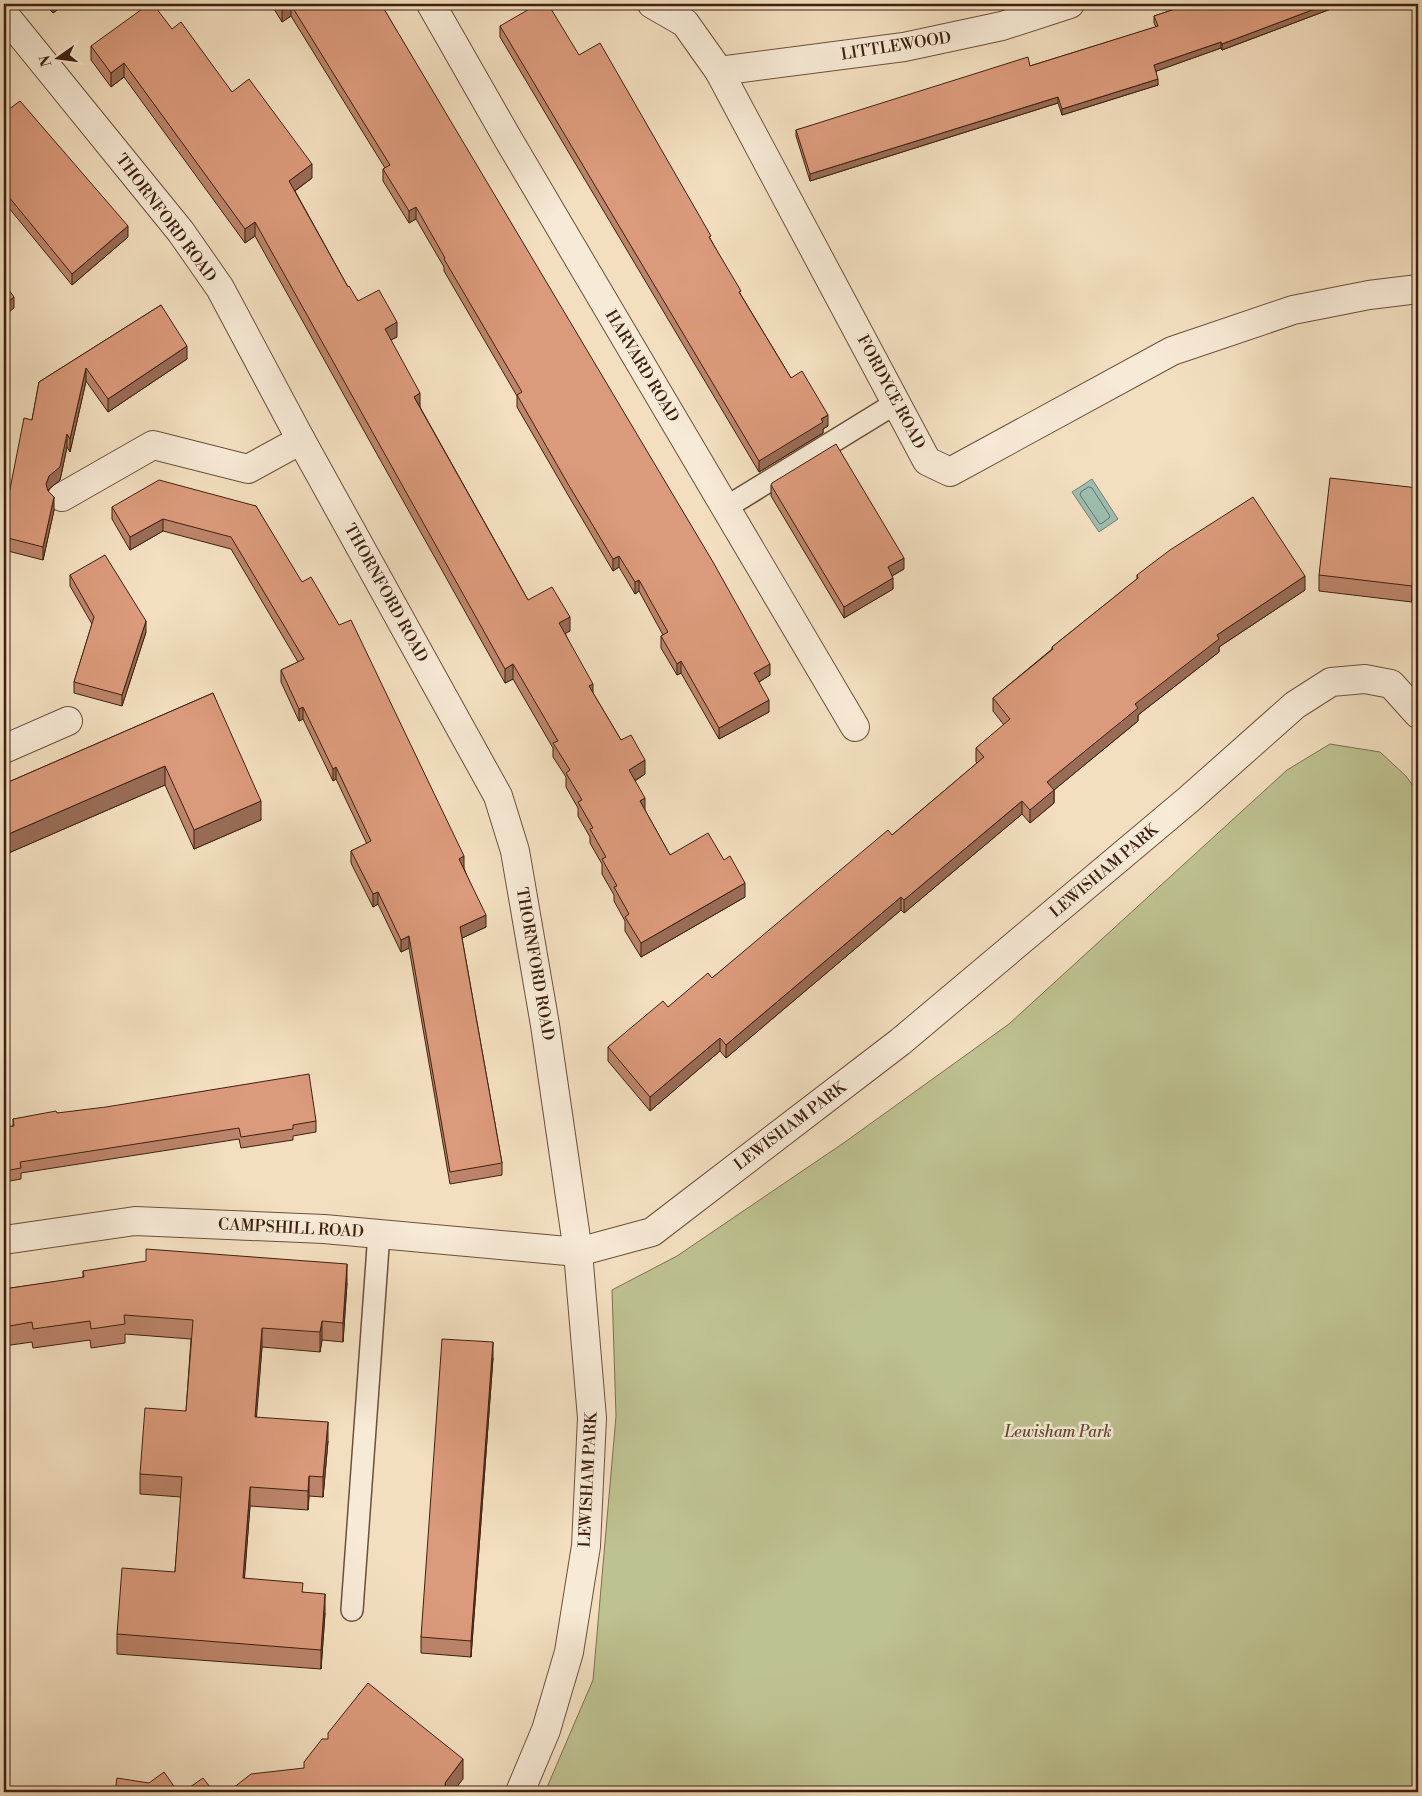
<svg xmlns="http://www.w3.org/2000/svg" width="1422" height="1796" viewBox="0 0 1422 1796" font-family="'Libre Bodoni',serif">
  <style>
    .green { fill: #bec190; stroke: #7e704f }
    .water { fill: #9cbdaf; stroke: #767e6f }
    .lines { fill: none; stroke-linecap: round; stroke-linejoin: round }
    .shore { stroke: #6d6e5e; stroke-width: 1 }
    .service-casing { stroke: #6b503a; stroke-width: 24 }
    .minor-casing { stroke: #6b503a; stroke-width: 30 }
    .service { stroke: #f7ead6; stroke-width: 21 }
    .minor { stroke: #f7ead6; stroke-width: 28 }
    .wall { fill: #bc846a; stroke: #3e200e }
    .shaded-wall { fill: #996c56; stroke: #3e200e }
    .building { fill: #db9a7b; stroke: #3e200e }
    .labels { text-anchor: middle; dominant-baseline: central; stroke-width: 5; stroke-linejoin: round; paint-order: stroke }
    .street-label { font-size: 16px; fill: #3e200e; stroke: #f7ead6 }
    .park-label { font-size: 16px; font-style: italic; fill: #5e482e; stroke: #f7ead6 }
  </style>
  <rect width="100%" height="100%" fill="#f3dfc0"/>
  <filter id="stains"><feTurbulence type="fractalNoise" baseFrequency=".004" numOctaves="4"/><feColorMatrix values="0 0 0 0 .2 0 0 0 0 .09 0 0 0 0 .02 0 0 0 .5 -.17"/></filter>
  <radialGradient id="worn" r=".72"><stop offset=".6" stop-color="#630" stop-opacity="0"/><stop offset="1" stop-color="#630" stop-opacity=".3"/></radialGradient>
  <!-- green -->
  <path class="green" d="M1330,744L1380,752L1406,776L1418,793V1792H545L593,1680L616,1416L612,1290L677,1256L845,1142L1009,1024L1287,770Z"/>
  <!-- water -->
  <path class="water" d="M1092,479L1118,519L1099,532L1072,492Z"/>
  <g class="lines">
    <!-- shore -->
    <path class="shore" d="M1089,487L1092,488L1110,516L1109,518L1101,524L1099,523L1080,495L1081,492Z"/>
    <!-- service casing -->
    <g class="service-casing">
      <g id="service">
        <path d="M725,508L896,403"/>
        <path d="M352,1610L379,1233"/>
      </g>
    </g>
    <!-- minor casing -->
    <g class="minor-casing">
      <g id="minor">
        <path d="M431,4L508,139L855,727"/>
        <path d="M652,4L685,23L719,71L927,461L950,472L1172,351L1293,310L1369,295L1418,289"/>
        <path d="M4,14L181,232L220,288L301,440L498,796L515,851L545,1025L578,1252L324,1229L135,1221L4,1240"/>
        <path d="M719,71L904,47L1002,26L1070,4"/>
        <path d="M62,497L153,445L248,469L301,440"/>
        <path d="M4,749L68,721"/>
        <path d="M520,1792L546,1730L569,1652L586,1546L592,1418L578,1252L652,1232L900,1042L1188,800L1295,705L1331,682L1365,679L1391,684L1418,714"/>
      </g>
    </g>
    <!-- service -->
    <use href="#service" class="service"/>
    <!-- minor -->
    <use href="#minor" class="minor"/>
  </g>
  <!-- wall -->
  <g class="wall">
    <path d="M44,4H65L53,13Z"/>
    <path d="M271,4H381L770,675L759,682L769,712L719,739L681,673L677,675L661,648V636L663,635L639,591L635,594L619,567L613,571L568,495L517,407V396L444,271V267L416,219L409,223L383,181V169L385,168L291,16L282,22Z"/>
    <path d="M1190,4H1344L1222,50L1221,48L1156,71L1158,85L1062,115L1058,103L810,181L796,136V130L1030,66L1156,27L1154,23V16Z"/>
    <path d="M500,26L579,55L711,240L741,295L791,378L828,426L823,429V433L759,472L500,37Z"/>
    <path d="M172,29L232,92L312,178L295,191L348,287L358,301L397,337L390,340L420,407L528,600L570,631L565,633L593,693L621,740L645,774L635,781L645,810L670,855L745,897L641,957L625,931V921L614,901V895L602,874V864L590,843V837L578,816V808L566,787V777L553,757V748L513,679L505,683L255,236L245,243L124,77L111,87L91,60V46Z"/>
    <path d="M4,113L128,237L72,285L4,202Z"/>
    <path d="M161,305L187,359L108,412L86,381L70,452L67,447L60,480L49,489L48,491L54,510L43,560L4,550V493L9,494L32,420L39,382Z"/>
    <path d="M771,485L904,569L892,576L893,589L844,618L771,496Z"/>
    <path d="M1418,488L1412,602L1319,591V575Z"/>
    <path d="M256,506L464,868L486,927L462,938L502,1163V1175L450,1184L409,948L401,952L378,904L373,907L351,863V851L367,844L336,779L333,781L303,719L299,721L281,682V670L298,662L231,549L163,531L130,550L112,519V507Z"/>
    <path d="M70,575L146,632L122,706L74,693V682L92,624L70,586Z"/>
    <path d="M1137,575L1305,590L1219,647V652L1138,715V721L1054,790V803L1030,823L1022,814L904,913L901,910L726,1058L720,1051L650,1111L608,1061V1047L668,1007L712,978L892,835L977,763L976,762V748L1004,725L993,711V698L1052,649V647L1137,579Z"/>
    <path d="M213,693L261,820L194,849L165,785L4,855V784Z"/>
    <path d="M57,1113L316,1121V1132L293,1136V1140L241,1148L239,1139L21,1173V1179L4,1182V1127L13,1126V1119Z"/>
    <path d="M83,1271L347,1283L343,1342L322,1340L320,1352L262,1347L256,1417L328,1441L323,1497L309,1496L308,1510L250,1506L244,1579L303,1592L325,1613L321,1669L117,1654V1634L175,1572L181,1497L140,1494V1474L186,1411L191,1339L125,1334V1343L91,1348L90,1340L33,1348L32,1342L4,1346V1289L83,1278Z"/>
    <path d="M493,1358L471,1657L421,1653V1637Z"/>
  </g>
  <!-- shaded-wall -->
  <g class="shaded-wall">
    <path d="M53,4H65L53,13Z"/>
    <path d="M1328,4H1344L1222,50V44Z"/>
    <path d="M291,5V16L282,22V10Z"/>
    <path d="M1221,42V48L1154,72V65Z"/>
    <path d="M124,63V77L111,87V73Z"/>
    <path d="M1158,79V85L1062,115V109Z"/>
    <path d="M1058,97V103L810,181V174Z"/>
    <path d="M312,164V178L289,195V181Z"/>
    <path d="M416,207V219L409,223V211Z"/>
    <path d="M255,222V236L245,243V229Z"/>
    <path d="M128,226V237L72,285V274Z"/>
    <path d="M14,297V308L4,316V305Z"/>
    <path d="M397,322V337L385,343V329Z"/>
    <path d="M187,346V359L108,412V399Z"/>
    <path d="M86,368V381L70,452V439Z"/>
    <path d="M420,393V407L414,397Z"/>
    <path d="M828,415V426L823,429V433L759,472V461Z"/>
    <path d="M67,434V447L60,480L49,489L46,496V484L49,476Z"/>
    <path d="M54,497V510L43,560V547Z"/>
    <path d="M163,519V531L130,550V537Z"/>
    <path d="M1418,528V544L1412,602V586Z"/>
    <path d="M619,556V567L613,571V559Z"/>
    <path d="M904,558V569L888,578V567Z"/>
    <path d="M1305,576V590L1219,647V652L1138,715V721L1054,790V803L1030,823V810L1047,782L1135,704L1217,635Z"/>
    <path d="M893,578V589L844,618V607Z"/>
    <path d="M639,580V591L635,594V582Z"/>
    <path d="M570,617V631L559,637V623Z"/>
    <path d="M146,621V632L122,706V695Z"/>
    <path d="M681,661V673L677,675V664Z"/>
    <path d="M513,664V679L505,683V669Z"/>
    <path d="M770,664V675L754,685V673Z"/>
    <path d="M593,684V698L589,686Z"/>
    <path d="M769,700V712L719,739V728Z"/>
    <path d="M303,707V719L299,721V709Z"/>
    <path d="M645,760V774L629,784V770Z"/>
    <path d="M165,766V785L4,855V836Z"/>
    <path d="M336,767V779L333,781V769Z"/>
    <path d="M645,798V812L640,801Z"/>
    <path d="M261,801V820L194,849V830Z"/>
    <path d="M1022,801V814L904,913V900Z"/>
    <path d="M464,856V868L459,871V859Z"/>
    <path d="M745,883V897L641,957V943Z"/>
    <path d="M378,892V904L373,907V894Z"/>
    <path d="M901,897V910L726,1058V1045Z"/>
    <path d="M486,915V927L460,939V927Z"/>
    <path d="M409,936V948L401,952V940Z"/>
    <path d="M720,1038V1051L650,1111V1097Z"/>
    <path d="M347,1264V1283L343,1342V1323Z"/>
    <path d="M322,1321V1340L320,1352V1332Z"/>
    <path d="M262,1328V1347L255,1436V1417Z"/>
    <path d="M493,1342V1358L471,1657V1641Z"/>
    <path d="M328,1422V1441L323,1497V1477Z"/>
    <path d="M309,1476V1496L308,1510V1491Z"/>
    <path d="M250,1487V1506L243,1598V1578Z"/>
    <path d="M325,1594V1613L321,1669V1650Z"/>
    <path d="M463,1759V1779L453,1792H445V1783Z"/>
  </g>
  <!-- building -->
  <g class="building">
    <path d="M149,4H153L172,29L181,22L232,92L249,79L312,164L289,181L348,287L349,286L358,301L379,290L397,322L385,329L420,393L414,397L528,600L552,587L570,617L559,623L593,684L589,686L621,740L631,735L645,760L629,770L645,798L640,801L670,855L708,833L724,860L730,856L745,883L641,943L625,917L629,914L614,887L617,886L602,859L606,857L590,829L593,828L578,802L582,800L566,773L570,770L553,743L558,741L513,664L505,669L255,222L245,229L124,63L111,73L91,46Z"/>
    <path d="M278,4H381L713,562L770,664L754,673L769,700L719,728L681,661L677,664L661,636L668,632L639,580L635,582L619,556L613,559L568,484L517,395L522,392L444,259L445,258L416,207L409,211L383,169L390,165L291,5L282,10Z"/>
    <path d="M538,4H548L579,55L600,43L711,236L709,237L741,291L739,292L791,378L802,371L828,415L821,419L823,422L759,461L500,26Z"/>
    <path d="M1190,4H1328L1222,44L1221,42L1154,65L1158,79L1062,109L1058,97L810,174L796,130L1028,57L1030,66L1158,26L1154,16Z"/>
    <path d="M20,101L128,226L72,274L4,191V113Z"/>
    <path d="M4,283L14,297L4,305Z"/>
    <path d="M161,305L187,346L108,399L86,368L70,439L67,434L60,467L49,476L46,484L48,491L54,497L43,547L4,537V493L9,494L24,418L32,420L39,382Z"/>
    <path d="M836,444L904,558L888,567L893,578L844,607L771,485L772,483Z"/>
    <path d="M1330,478L1418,488V528L1412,586L1319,575Z"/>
    <path d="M159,480L256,506L302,582L311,577L339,625L351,620L464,856L459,859L486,915L460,927L502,1163L450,1172L409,936L401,940L378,892L373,894L351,851L371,841L336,767L333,769L303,707L299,709L281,670L304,659L231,537L163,519L130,537L112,507Z"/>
    <path d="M1253,497L1305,576L1217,635L1219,639L1135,704L1138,708L1047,782L1054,790L1030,810L1022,801L904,900L901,897L726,1045L720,1038L650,1097L608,1047L663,1001L668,1007L708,973L712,978L888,830L892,835L984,757L976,748L1010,719L993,698L1053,649L1052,647L1138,578L1137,575L1170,550Z"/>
    <path d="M105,555L146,621L122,695L74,682L94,617L70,575Z"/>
    <path d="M213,693L261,801L194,830L165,766L4,836V784Z"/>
    <path d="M309,1074L316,1121L293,1125V1129L241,1137L239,1128L20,1162L21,1168L4,1171V1127L14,1126L13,1119L56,1111L57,1113L106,1107Z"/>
    <path d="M146,1249L347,1264L343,1323L322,1321L320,1332L262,1328L255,1417L328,1422L323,1477L309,1476L308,1491L250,1487L243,1578L303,1583L302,1592L325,1594L321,1650L117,1634L122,1568L175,1572L182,1477L140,1474L145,1408L186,1411L193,1320L124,1315L125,1324L91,1329L90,1321L33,1329L32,1322L4,1327V1289L84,1277L83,1271L146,1261Z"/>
    <path d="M442,1339L493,1342L471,1641L421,1637Z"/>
    <path d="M368,1683L463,1759L445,1783L446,1792H228L251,1774L304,1768V1762L322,1739H328V1733Z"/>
    <path d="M164,1772L178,1792H115L117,1778L149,1783Z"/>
    <path d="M203,1778L214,1792H183Z"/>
  </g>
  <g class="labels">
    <!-- street labels -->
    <g class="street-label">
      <text transform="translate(896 46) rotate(-9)">LITTLEWOOD</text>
      <text transform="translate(166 218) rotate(53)">THORNFORD ROAD</text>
      <text transform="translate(642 366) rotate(59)">HARVARD ROAD</text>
      <text transform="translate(891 392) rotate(62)">FORDYCE ROAD</text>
      <text transform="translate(386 593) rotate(61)">THORNFORD ROAD</text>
      <text transform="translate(1104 871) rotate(-40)">LEWISHAM PARK</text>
      <text transform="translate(535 964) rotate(80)">THORNFORD ROAD</text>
      <text transform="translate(790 1126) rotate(-37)">LEWISHAM PARK</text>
      <text transform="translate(291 1228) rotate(3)">CAMPSHILL ROAD</text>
      <text transform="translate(588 1480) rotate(-87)">LEWISHAM PARK</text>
    </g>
    <!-- park labels -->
    <g class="park-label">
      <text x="1058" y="1432">Lewisham Park</text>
    </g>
  </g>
  <!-- margin -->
  <rect width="1422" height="1796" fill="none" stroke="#f3dfc0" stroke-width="20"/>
  <rect x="5" y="5" width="1412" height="1786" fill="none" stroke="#3e200e" stroke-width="2.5"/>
  <rect x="10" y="10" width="1402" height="1776" fill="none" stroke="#3e200e"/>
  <!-- north arrow -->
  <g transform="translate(58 58) rotate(256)" stroke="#f7ead6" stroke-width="4" paint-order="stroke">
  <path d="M0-4L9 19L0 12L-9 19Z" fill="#3e200e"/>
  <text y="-8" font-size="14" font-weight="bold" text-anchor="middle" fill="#3e200e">N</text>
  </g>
  <rect width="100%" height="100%" filter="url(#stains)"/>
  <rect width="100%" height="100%" fill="url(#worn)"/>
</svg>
